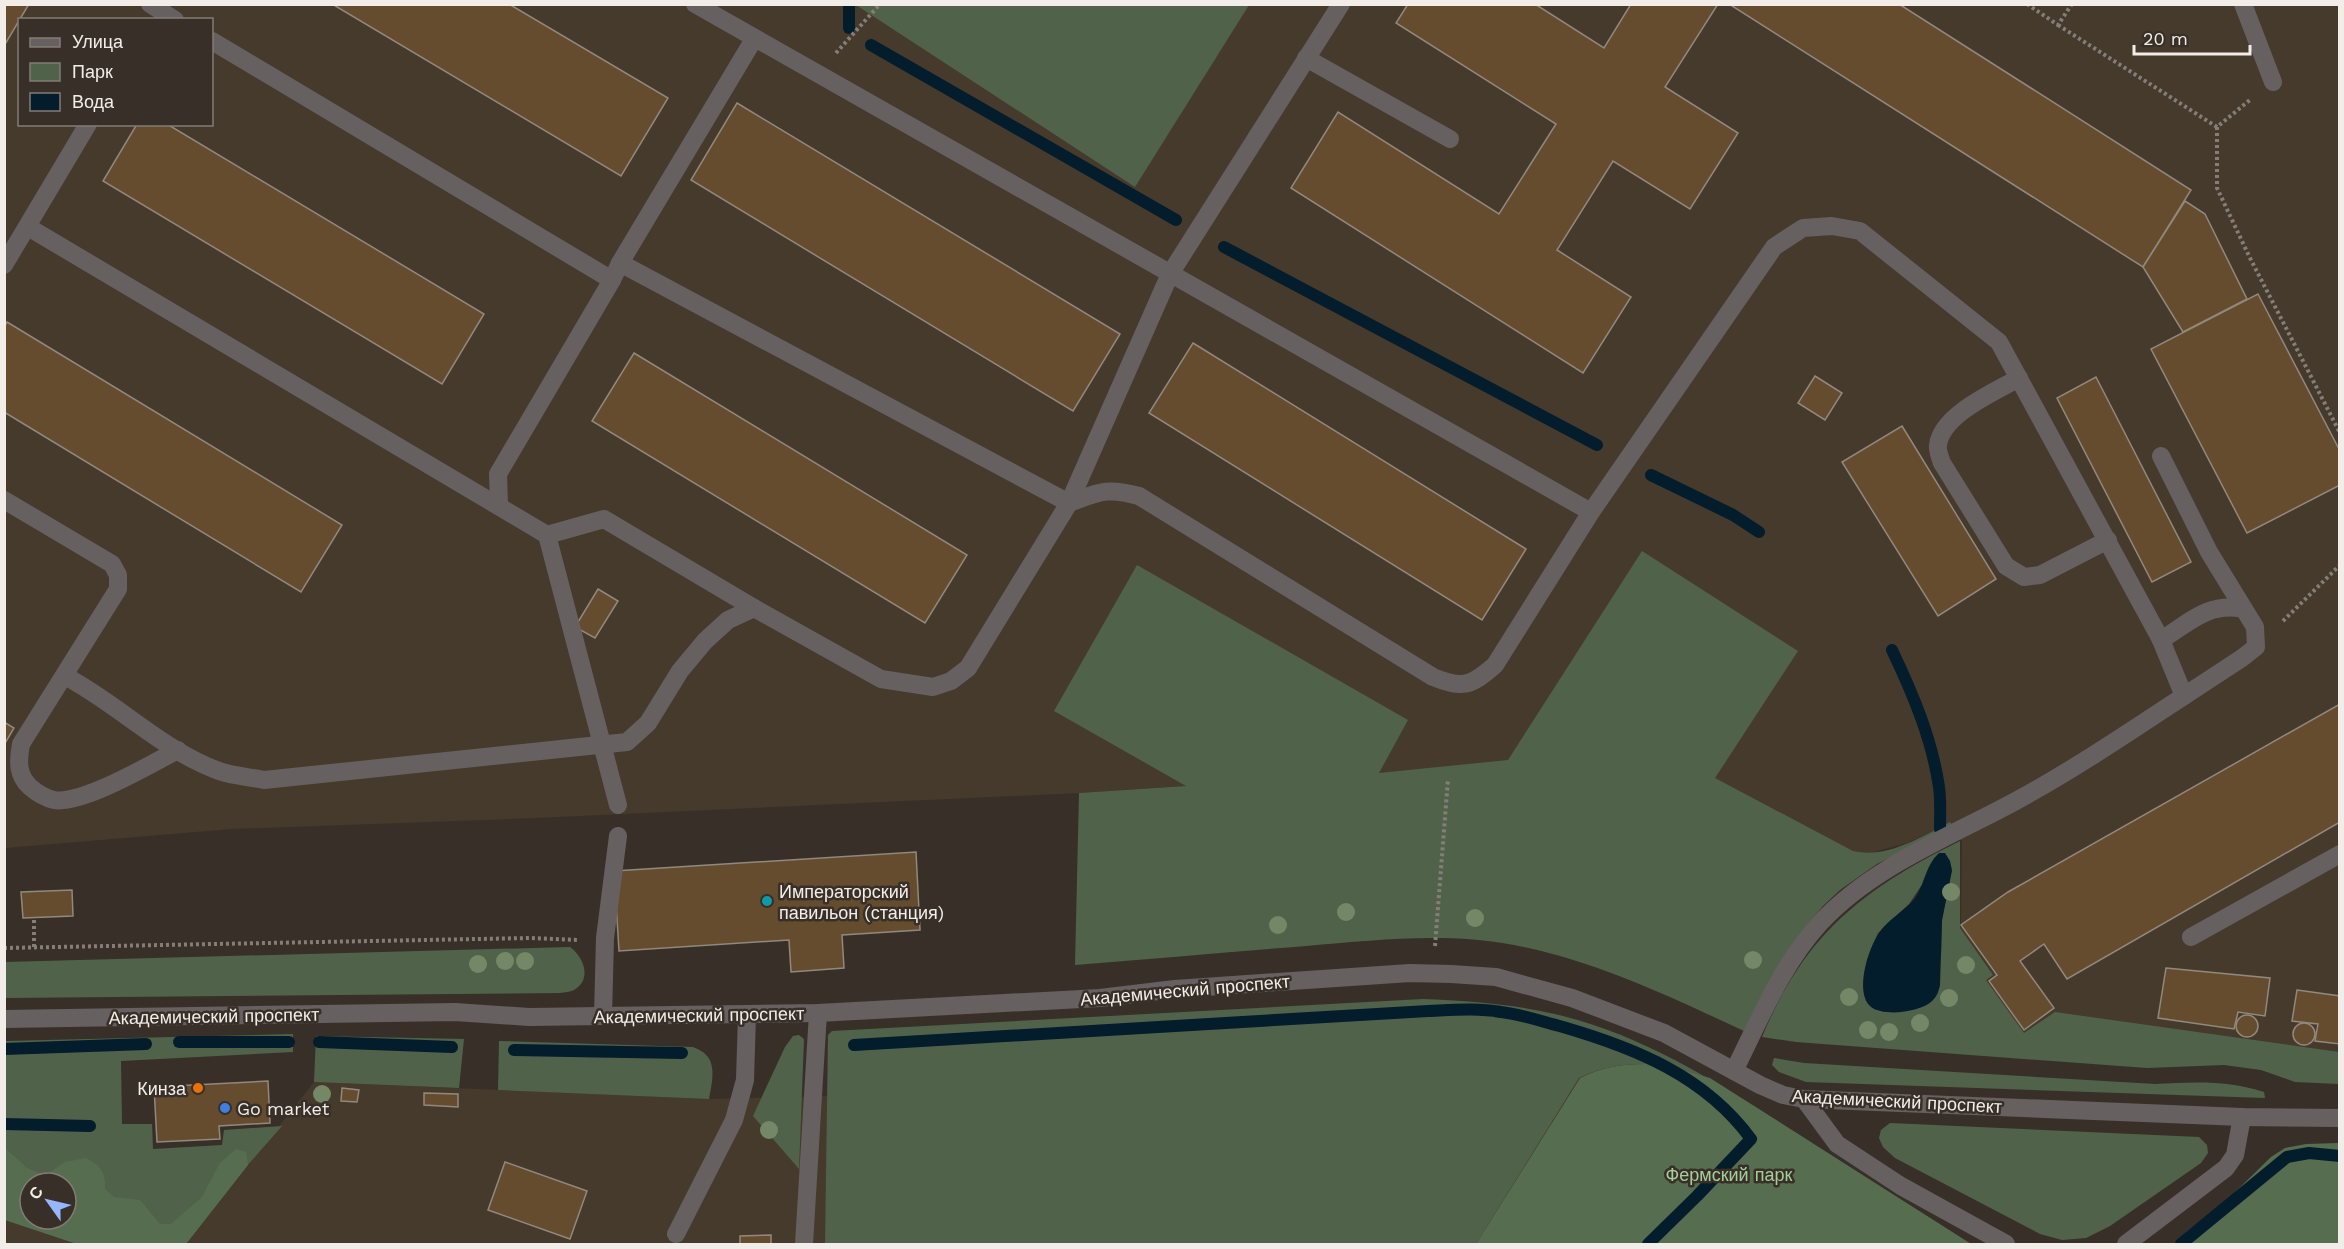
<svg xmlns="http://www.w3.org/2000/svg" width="2344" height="1249" viewBox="0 0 2344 1249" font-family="'Work Sans',sans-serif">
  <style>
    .built { fill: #463a2d; fill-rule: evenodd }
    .green { fill: #50634a; fill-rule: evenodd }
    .forest { fill: #566e4f; fill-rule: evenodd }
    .water { fill: #031d2c }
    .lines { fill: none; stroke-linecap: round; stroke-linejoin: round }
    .stream { stroke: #031d2c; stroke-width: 12 }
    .building { fill: #654c2f; stroke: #91887e; stroke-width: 1.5 }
    .path { stroke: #857e78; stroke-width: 4; stroke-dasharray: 3 3; stroke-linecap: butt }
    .minor { stroke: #676061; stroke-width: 18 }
    .tree { fill: #748766 }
    .culture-dot { fill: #0f9aa8; stroke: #383028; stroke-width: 2 }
    .food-dot { fill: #e8710a; stroke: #383028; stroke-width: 2 }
    .shop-dot { fill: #3f7fe0; stroke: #383028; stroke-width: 2 }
    .labels { text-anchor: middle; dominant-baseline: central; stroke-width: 5; stroke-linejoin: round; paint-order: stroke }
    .poi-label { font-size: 18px; fill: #f2ede8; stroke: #383028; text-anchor: start }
    .street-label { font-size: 18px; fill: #f2ede8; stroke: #383028 }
    .park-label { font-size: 18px; fill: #a5ce99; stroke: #383028 }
  </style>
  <rect width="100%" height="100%" fill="#383028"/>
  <!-- built -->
  <g class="built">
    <path d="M5,5H2339V1056L2024,1036L1950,932L1961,925L1962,841L1950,823L1907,843L1866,854L1379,773L1079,793L535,818L231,829L5,848ZM20,20H212V124H20Z"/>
    <path d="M1580,1078L1476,1244H186L314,1082L709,1099Z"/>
    <path d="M4,1220H5L77,1244H5Z"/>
  </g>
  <!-- green -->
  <g class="green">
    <path d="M856,5L1249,4V5L1135,187Z"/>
    <path d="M1642,551L1798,651L1715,778L1853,851C1887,859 1921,837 1950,822L1953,826L1877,864L1840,890L1823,906L1808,924L1744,1031C1671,997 1594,960 1514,945C1445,932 1376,940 1306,946C1229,952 1152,959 1075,965L1079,793L1186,786L1054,711L1137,565L1408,720L1379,773L1508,760Z"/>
    <path d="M1960,841V928L1993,975L1986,980L2024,1033L2055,1012L2339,1052V1084L2295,1082L2261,1070L2224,1065L2147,1068L1796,1042L1762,1037C1805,934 1863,889 1960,841ZM1952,870L1942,920L1941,957L1922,1007L1912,1009L1864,980L1867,960L1878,933L1909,904L1921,886Z"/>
    <path d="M570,947C583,956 593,979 574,990C570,992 564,992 560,993L5,998V962Z"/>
    <path d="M1423,999C1468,1001 1514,1004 1559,1015C1646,1036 1723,1086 1798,1134C1856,1171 1914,1208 1971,1244L1645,1064C1620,1064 1602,1067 1579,1078L1476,1244H825L828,1035L832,1031Z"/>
    <path d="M293,1034V1052L121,1061L122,1124H152L153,1149L222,1145L224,1130L282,1126L248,1165L186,1244H77L5,1220V1041ZM30,1183H66V1219H30Z"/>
    <path d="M799,1035L804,1039L799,1169L753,1116L785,1047L793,1036Z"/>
    <path d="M316,1036L464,1039L459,1088L314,1082Z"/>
    <path d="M499,1041L693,1047C697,1049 703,1051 706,1055C717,1065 711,1087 709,1099L498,1090Z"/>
    <path d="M1774,1058L1804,1063L2155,1084C2193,1082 2228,1080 2264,1092L2265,1098L1806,1082L1779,1072L1772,1065Z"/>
    <path d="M1890,1123L2199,1137L2207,1145L2208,1153L2201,1163L2110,1226L2086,1238L2062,1240L2040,1234L1895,1158L1883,1147L1879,1138L1881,1130Z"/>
  </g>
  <!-- forest -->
  <g class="forest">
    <path d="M1645,1064H1659L1710,1078L1971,1244H1476L1580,1078C1602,1067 1620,1064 1645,1064Z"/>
    <path d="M2339,1143V1244H2181L2186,1232L2225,1202L2271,1157L2285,1148L2306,1144Z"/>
    <path d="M5,1148L27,1168L40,1173H49L65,1162L86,1158C100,1166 106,1171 105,1189L114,1197L140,1200L160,1224H171L202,1197L220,1163L236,1149L246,1152L248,1165L186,1244H77L5,1220ZM30,1183H66V1219H30Z"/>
  </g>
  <!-- water -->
  <path class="water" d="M1939,853H1945L1950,861L1952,870L1942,920L1940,985C1939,990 1937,997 1932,1001C1921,1012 1884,1017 1871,1007C1854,993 1868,949 1879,933C1888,919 1905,911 1915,898C1925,884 1925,866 1939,853Z"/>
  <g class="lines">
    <!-- stream -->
    <g class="stream">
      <path d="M849,28V4"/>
      <path d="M871,45L1176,220"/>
      <path d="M1224,247L1597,445"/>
      <path d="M1651,475L1733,515L1759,532"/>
      <path d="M1892,650C1913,694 1932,739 1939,787C1941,801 1940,815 1940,829"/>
      <path d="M179,1042H289"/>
      <path d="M319,1042L452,1047"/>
      <path d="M854,1045L1428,1011C1453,1010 1477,1008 1501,1012C1521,1014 1543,1022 1563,1027C1635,1048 1705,1076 1751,1139L1697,1196L1648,1244"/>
      <path d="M4,1049L146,1044"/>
      <path d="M514,1050L682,1053"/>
      <path d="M4,1124L90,1126"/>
      <path d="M2181,1244L2287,1157L2309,1153L2340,1156"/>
    </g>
  </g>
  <!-- building -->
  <g class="building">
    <path d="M4,4H29L4,46Z"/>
    <path d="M332,4H509L668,98L621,176Z"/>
    <path d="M1408,4H1535L1604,48L1631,4H1718L1665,87L1738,133L1690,209L1613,161L1557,250L1631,297L1583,373L1291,188L1338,112L1499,214L1556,124L1396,23Z"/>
    <path d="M1729,4H1899L2191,190L2143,267Z"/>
    <path d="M737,103L1120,334L1073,411L691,180Z"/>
    <path d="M137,124H167L484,314L442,384L103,181Z"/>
    <path d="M2185,201L2205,214L2247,299L2183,332L2143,267Z"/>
    <path d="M2258,294L2340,451V485L2247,533L2151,349Z"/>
    <path d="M7,322L342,525L301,592L4,412V327Z"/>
    <path d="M1193,343L1526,549L1482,620L1149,413Z"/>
    <path d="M634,353L967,555L925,623L592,421Z"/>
    <path d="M1815,376L1842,393L1825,420L1798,403Z"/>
    <path d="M2096,377L2191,562L2152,582L2057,398Z"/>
    <path d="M1902,426L1996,579L1938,616L1842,462Z"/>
    <path d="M598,589L618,601L595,638L575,627Z"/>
    <path d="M2340,704V822L2067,979L2044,944L2020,961L2054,1008L2024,1030L1989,981L1997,975L1961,925L2008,892Z"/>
    <path d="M4,722L14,728L4,745Z"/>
    <path d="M916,852L920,930L842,935L844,968L791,972L789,940L619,951L614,871Z"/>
    <path d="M72,890L73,916L23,918L21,892Z"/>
    <path d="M2166,968L2270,978L2265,1016L2238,1012L2234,1029L2158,1018Z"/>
    <path d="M2297,990L2340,996V1044L2315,1041L2318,1024L2292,1021Z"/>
    <circle cx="2247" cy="1026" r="11"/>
    <circle cx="2304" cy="1034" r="11"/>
    <path d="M268,1081L270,1123L219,1126L220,1139L157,1142L154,1087Z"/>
    <path d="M342,1088L359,1090L357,1102L341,1101Z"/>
    <path d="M424,1093L458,1094V1107L424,1105Z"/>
    <path d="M505,1162L587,1191L570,1239L488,1210Z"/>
    <path d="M771,1235V1244H740V1236Z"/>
  </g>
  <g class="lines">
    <!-- path -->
    <g class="path">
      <path d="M2027,4L2058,25L2072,4"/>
      <path d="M2058,25L2217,127L2251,99"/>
      <path d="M836,53L880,4"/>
      <path d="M2217,127V188L2249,256L2340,433"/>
      <path d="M2283,621L2340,565"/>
      <path d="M1435,946L1448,779"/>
      <path d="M34,947V918"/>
      <path d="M4,948L530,938L577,940"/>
    </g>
    <!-- minor -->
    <g class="minor">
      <path d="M150,4L175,20"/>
      <path d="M695,4L1591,512"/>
      <path d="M2243,4L2273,82"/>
      <path d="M212,41L612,280"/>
      <path d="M1306,58L1450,139"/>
      <path d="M28,227L547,535L618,805"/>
      <path d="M620,263L1069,503C1099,492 1107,487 1139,496L1433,677C1463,689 1471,686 1495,665L1591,512L1774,247L1803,228L1832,226L1860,231L1999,342L2161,640L2184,696C2128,733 2073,770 2014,802C1949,837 1872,867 1821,922C1782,964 1759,1021 1734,1071"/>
      <path d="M4,265L88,124"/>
      <path d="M2019,378C1995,392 1942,414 1938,445C1937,450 1940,457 1942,463L2006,566L2024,577L2040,575L2108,540"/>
      <path d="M2161,456L2209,552L2255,627L2256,647L2242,658L2184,696"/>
      <path d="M4,500L112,564L118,575V589L21,744C18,761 17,775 30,787C37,793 45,798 54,800C82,805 151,764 178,750"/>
      <path d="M499,504L498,474L612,280L620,263L754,39"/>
      <path d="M547,535L604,519L754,608L881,679L933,687L951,681L968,668L1069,503L1170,274L1341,4"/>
      <path d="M2161,640C2190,622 2208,602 2243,609"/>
      <path d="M65,676C118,704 162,750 219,771C233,776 250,777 264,780L627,742L648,723L680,671L705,641L728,620L754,608"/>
      <path d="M2191,937L2340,854"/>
      <path d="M603,1016L605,938L618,836"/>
      <path d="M4,1019L455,1012L529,1017L818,1013L1100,998L1175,989L1410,973L1451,974L1496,977L1572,998L1664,1033L1760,1085L1783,1095L1804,1099L2242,1117L2340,1118"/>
      <path d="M1804,1099L1837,1144L1901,1186L2006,1244"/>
      <path d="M676,1234L734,1120L745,1080L747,1016"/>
      <path d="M804,1244L818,1013"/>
      <path d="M2126,1244L2226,1168L2235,1155L2242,1117"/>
    </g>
  </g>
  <!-- trees -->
  <g class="tree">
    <circle cx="1951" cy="892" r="9"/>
    <circle cx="1346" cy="912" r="9"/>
    <circle cx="1475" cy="918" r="9"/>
    <circle cx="1278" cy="925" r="9"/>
    <circle cx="1753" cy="960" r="9"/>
    <circle cx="505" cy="961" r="9"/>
    <circle cx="525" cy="961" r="9"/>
    <circle cx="478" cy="964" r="9"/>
    <circle cx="1966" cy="965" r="9"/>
    <circle cx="1849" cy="997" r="9"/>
    <circle cx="1949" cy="998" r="9"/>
    <circle cx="1920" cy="1023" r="9"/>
    <circle cx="1868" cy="1030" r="9"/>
    <circle cx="1889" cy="1032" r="9"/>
    <circle cx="322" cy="1094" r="9"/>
    <circle cx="769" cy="1130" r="9"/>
  </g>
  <!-- markers -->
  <circle class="culture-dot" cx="767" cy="901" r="6"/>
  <circle class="food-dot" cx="198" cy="1088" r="6"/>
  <circle class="shop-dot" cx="225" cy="1108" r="6"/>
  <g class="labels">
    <!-- poi labels -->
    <g class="poi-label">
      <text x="779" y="891">Императорский<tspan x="779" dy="21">павильон (станция)</tspan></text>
      <text x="186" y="1088" text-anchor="end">Кинза</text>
      <text x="237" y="1108">Go market</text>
    </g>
    <!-- street labels -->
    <g class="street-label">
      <text transform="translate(1185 990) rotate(-5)">Академический проспект</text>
      <text transform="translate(699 1015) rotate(-1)">Академический проспект</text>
      <text transform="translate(214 1016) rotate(-1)">Академический проспект</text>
      <text transform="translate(1897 1101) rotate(3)">Академический проспект</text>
    </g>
    <!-- park labels -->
    <g class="park-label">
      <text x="1729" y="1174">Фермский парк</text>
    </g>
  </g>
  <!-- border -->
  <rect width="2344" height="1249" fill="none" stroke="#f2ede8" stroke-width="12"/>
  <!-- legend -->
  <rect x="18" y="18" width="195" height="108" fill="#383028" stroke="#827c75" stroke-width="1.5"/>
  <rect x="30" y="38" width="30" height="9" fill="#676061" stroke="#827c75" stroke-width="1.5"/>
  <text x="72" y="48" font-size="18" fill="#f2ede8">Улица</text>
  <rect x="30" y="63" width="30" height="18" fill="#50634a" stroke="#827c75" stroke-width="1.5"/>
  <text x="72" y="78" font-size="18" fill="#f2ede8">Парк</text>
  <rect x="30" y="93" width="30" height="18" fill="#031d2c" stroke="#827c75" stroke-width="1.5"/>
  <text x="72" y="108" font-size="18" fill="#f2ede8">Вода</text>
  <!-- north arrow -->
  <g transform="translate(48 1201) rotate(304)"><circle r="28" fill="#383028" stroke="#827c75" stroke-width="1.5"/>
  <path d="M0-4.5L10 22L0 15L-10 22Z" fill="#96b6fd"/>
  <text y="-9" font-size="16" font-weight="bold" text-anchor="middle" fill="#f2ede8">С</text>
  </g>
  <!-- scale -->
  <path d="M2134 45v9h116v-9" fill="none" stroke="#f2ede8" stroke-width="3"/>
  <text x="2143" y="45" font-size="18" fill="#f2ede8" stroke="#383028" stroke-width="4.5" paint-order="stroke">20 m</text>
</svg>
